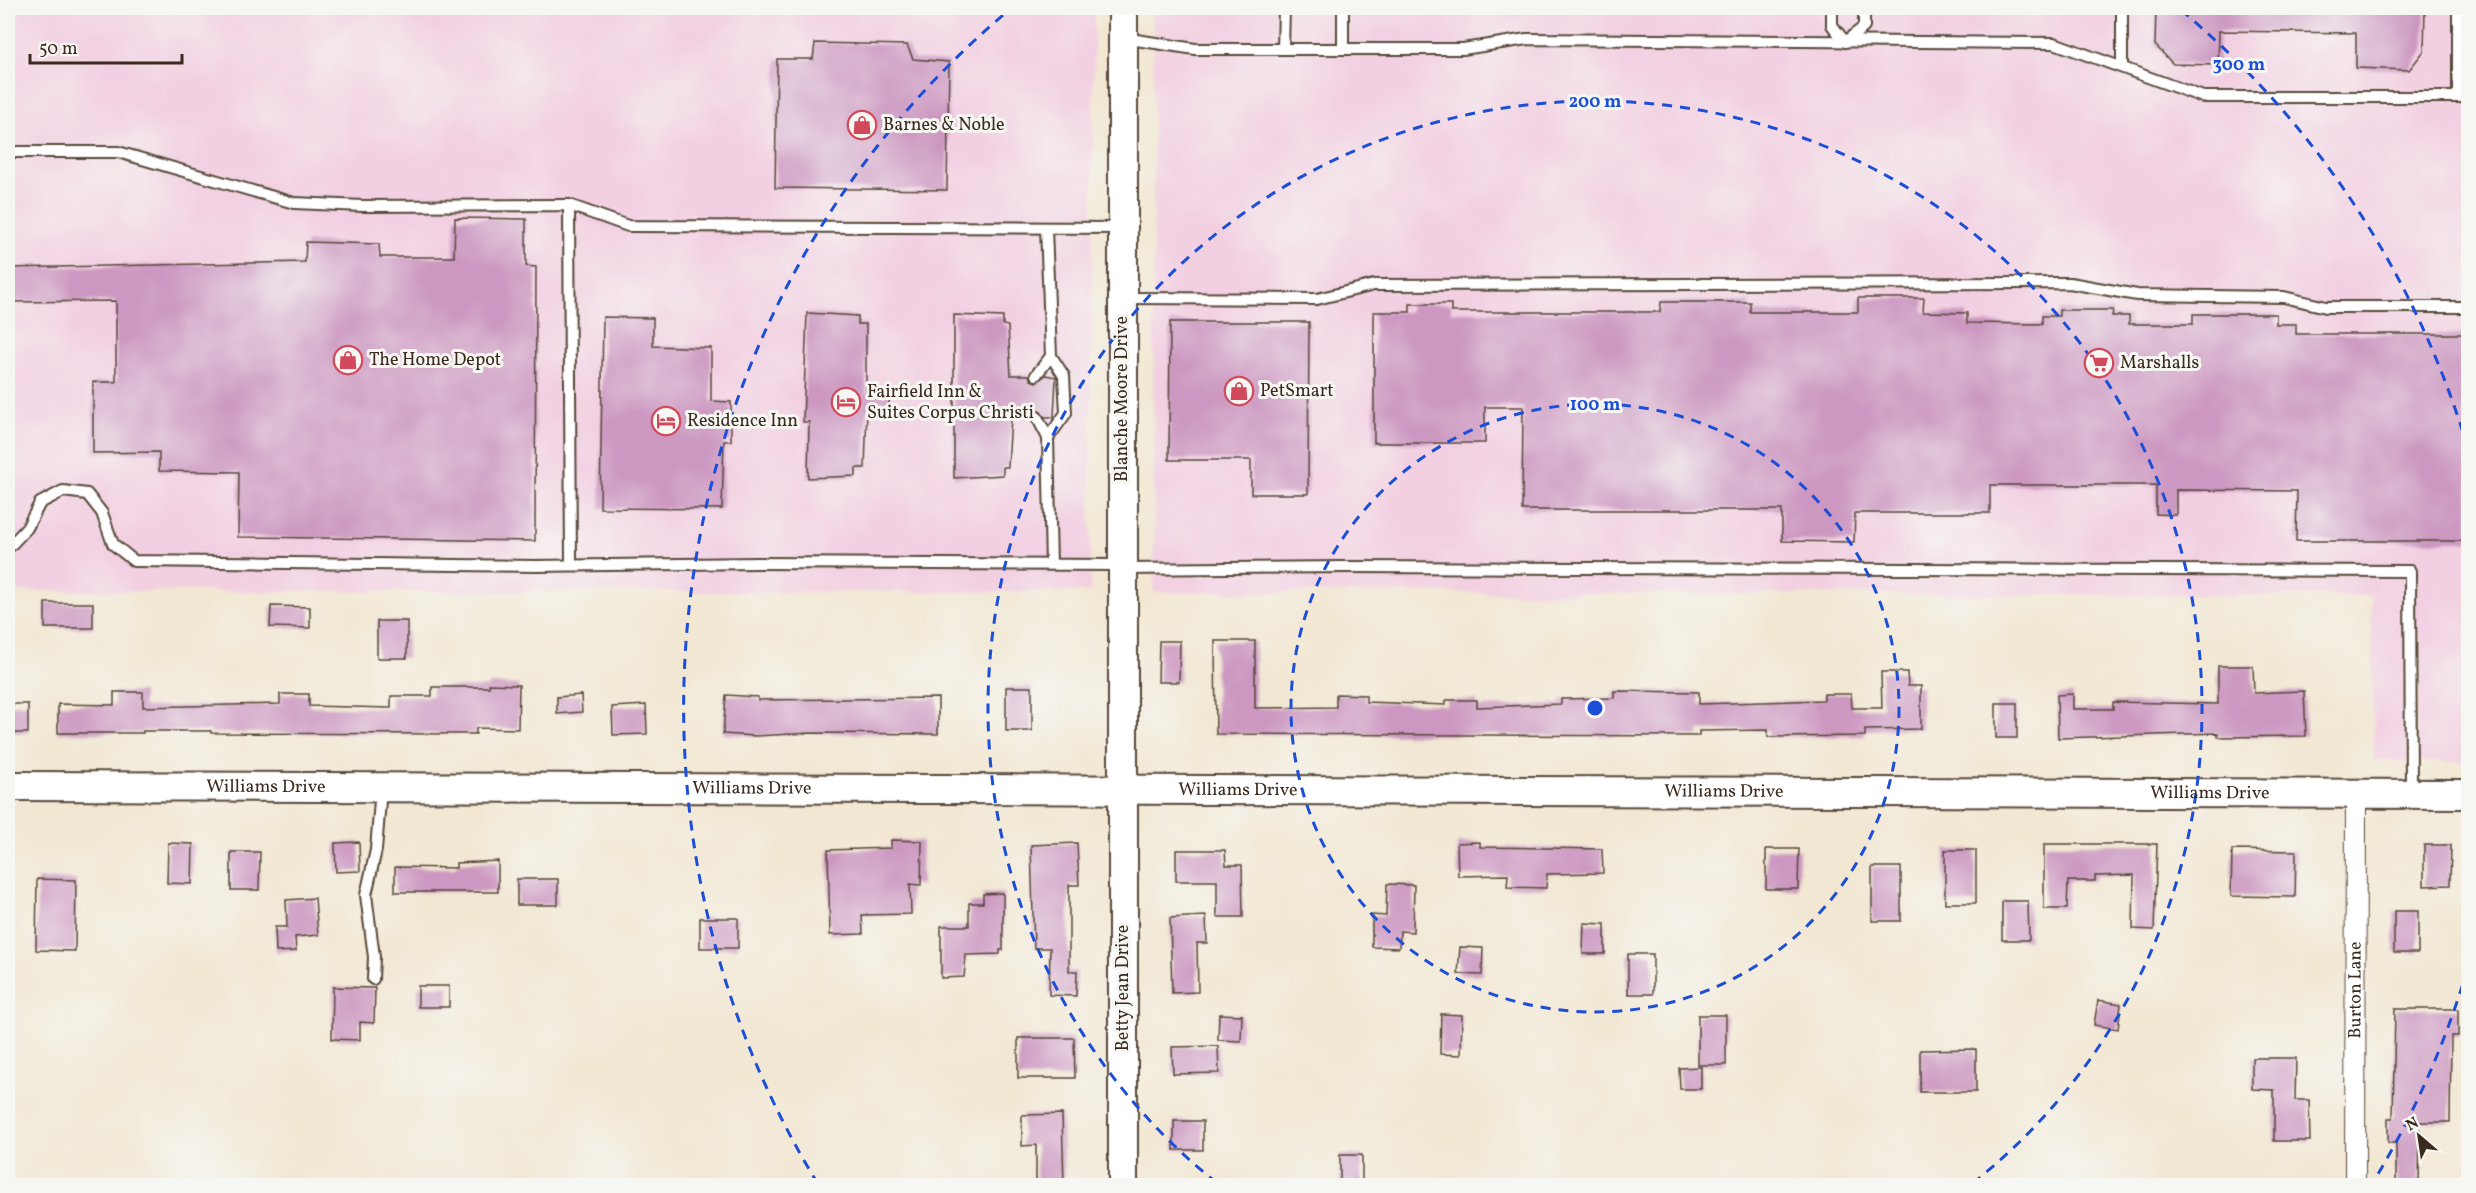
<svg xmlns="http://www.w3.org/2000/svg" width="2476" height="1193" viewBox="0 0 2476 1193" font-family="Vollkorn,serif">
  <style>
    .built { fill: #f2cfe1 }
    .building { fill: #cc97c1 }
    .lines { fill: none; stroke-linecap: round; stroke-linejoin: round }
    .lane-casing { stroke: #564639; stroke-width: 14 }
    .street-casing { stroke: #564639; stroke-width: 22 }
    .secondary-casing { stroke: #564639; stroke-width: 32 }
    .lane { stroke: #fff; stroke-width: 10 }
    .street { stroke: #fff; stroke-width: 20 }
    .secondary { stroke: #fff; stroke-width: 28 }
    .ring { fill: none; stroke: #1d4ed8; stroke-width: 3; stroke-dasharray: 10 8 }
    .labels { text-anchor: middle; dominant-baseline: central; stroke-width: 6; stroke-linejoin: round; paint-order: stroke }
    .poi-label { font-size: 18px; fill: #3b2a1e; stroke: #f6f6f2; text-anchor: start }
    .street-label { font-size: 18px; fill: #3b2a1e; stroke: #f6f6f2 }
    .centre { fill: #1d4ed8; stroke: #f6f6f2; stroke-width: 3 }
    .ring-label { font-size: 18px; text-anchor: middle; font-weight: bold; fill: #1d4ed8; stroke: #f6f6f2; stroke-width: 6; stroke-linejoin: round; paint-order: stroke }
  </style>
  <rect width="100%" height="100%" fill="#f6f6f2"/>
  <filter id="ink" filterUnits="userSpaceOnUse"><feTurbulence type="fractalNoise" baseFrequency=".0167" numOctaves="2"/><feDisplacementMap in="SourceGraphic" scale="12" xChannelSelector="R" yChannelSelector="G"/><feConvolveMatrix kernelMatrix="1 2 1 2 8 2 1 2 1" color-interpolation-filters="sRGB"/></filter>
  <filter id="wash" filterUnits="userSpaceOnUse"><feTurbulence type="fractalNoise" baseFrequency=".008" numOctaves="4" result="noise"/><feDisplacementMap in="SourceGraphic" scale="24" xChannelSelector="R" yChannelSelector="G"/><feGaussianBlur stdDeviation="1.35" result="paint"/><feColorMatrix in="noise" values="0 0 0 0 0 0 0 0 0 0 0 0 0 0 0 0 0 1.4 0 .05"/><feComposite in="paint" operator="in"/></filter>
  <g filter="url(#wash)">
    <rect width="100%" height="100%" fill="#f2e7d3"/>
    <!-- built -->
    <g class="built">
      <path d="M8,8H1094L1090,592L8,591Z"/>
      <path d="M1153,8H2468V762L2374,761L2371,596L1154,592Z"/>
    </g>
    <g id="blocks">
      <!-- building -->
      <g class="building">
        <path d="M2156,8H2425L2424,51L2409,70L2356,68V33L2219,31L2218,65L2173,64L2155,45Z"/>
        <path d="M815,43L907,45L913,59L949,62L947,190L775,188L777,59H813Z"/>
        <path d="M455,218L526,219V266L536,267L535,541L238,537L239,472L159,471V452L93,453V382H116V301L8,302V268L305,262L306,242L379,244L380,257H454Z"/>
        <path d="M1858,298H1924L1923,312L1967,313V323L2042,324V316H2059V310H2113L2112,316H2129V324H2193V314H2276V324H2296V334H2469V541H2296L2297,491L2176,490V515L2156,514V485H1990V513H1855L1854,542L1782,541V510H1522L1523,407H1485V443H1374V312H1410V304H1451V312H1660L1661,302H1750V312H1858Z"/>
        <path d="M807,313L858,316V324H866V394H889V410H867L865,468H856V476L808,478L809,422H803Z"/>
        <path d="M954,315L1003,317V325L1008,326L1011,375H1029L1031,380L1036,382L1046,375L1056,377L1054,417H1045L1037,410L1030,417H1011L1008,467H1003V475L954,478Z"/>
        <path d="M603,317L653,318V346L711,348V401L731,402V441H724L722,509L600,508Z"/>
        <path d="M1170,322H1309L1308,494H1251V460H1169Z"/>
        <rect x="45" y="603" width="48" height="25"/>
        <path d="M271,606L310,607V628L270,627Z"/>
        <rect x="377" y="621" width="30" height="37"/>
        <path d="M1159,641H1180L1179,682H1158Z"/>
        <path d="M1215,641H1255V708L1336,707V694L1366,695V702L1446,705V700H1477V707L1561,704V699L1614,698V691L1699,692V704L1824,700V694H1851L1852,708H1882L1881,672H1907L1908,686H1921V729L1865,730V736L1768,737V730L1699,731V736L1216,734Z"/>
        <path d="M2218,666H2253L2254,693L2304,691L2306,736L2218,737V733L2058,738L2057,695L2073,694V709H2113V702L2218,704Z"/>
        <path d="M489,684L519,685L518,729L476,728V734L211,733V731H143V733H58V704L114,705V692H143V707L280,704V694H309V706L391,708V696H432V687H489Z"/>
        <rect x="1006" y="687" width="26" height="44"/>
        <path d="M581,695L582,712L557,714V697Z"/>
        <path d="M726,695L758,697V700L938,698V734L810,733L755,736L723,734Z"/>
        <rect x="1996" y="703" width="21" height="35"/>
        <rect x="8" y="704" width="20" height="29"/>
        <path d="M646,705L647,734L613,735L612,707Z"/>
        <path d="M891,840L922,841L921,885L910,884L911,914L862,915L863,934L830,935L828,850L891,848Z"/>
        <path d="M359,842L360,871L336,872L335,843Z"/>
        <path d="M1480,842V847L1602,849L1603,873L1547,874L1546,888L1507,887L1508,875L1458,876L1457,843Z"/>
        <path d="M168,843L193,844L192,884L167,883Z"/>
        <path d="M1077,843L1079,885H1069V971H1077L1076,996L1049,995L1050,948H1034L1031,845Z"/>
        <path d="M2044,844H2157L2154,930L2133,929L2134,875L2095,876V881H2068L2067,909H2044Z"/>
        <path d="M2424,845H2451L2450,885L2424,886Z"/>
        <path d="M1766,849H1799L1798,889H1766Z"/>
        <path d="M1176,850H1225L1226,865H1242L1243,917H1217V881H1176Z"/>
        <rect x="1945" y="850" width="31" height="53"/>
        <path d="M2232,850L2296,851L2295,897L2231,896Z"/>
        <path d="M231,852H260L259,890H231Z"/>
        <path d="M498,861V892H395V867L456,868V863Z"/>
        <rect x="1872" y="867" width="29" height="54"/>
        <path d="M37,879L76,880L75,951L36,950Z"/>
        <rect x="517" y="879" width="41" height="26"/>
        <path d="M1387,884L1414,885L1413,932L1400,931L1399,948L1372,947V915L1386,916Z"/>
        <path d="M1003,893V950H1000V954L966,955L964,977L941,978V926H969V903H983V894Z"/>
        <path d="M315,898L318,935L295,937L296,951L276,952L275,927H287L286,900Z"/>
        <path d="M2002,901H2028L2029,940H2002Z"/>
        <rect x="2394" y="911" width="24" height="42"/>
        <path d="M1206,916L1207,943H1197L1198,992L1172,993L1170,918Z"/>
        <rect x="700" y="918" width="38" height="30"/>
        <path d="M1584,923L1605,924V954H1583Z"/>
        <path d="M1460,947L1483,948L1482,975L1458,974Z"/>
        <rect x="1628" y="954" width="25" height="40"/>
        <rect x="418" y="986" width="31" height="21"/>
        <path d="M333,987L375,988L374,1023L360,1022V1040L332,1039Z"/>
        <path d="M2098,1000L2121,1004L2118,1029L2094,1025Z"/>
        <path d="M2395,1009H2458V1036H2451L2450,1122H2420L2419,1185H2396V1143H2388V1118H2393Z"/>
        <path d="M1219,1014L1242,1015L1241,1041L1218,1040Z"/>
        <path d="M1441,1014L1462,1015L1461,1055L1440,1054Z"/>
        <rect x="1698" y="1015" width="28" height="50"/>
        <path d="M1018,1038H1074L1075,1078H1018Z"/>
        <path d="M1218,1046L1219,1073L1173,1074L1172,1047Z"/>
        <path d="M1976,1049V1092H1920V1050Z"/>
        <path d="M2252,1058H2296L2295,1100H2309L2310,1141H2274V1090L2252,1089Z"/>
        <path d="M1701,1067V1089H1680L1679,1068Z"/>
        <path d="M1062,1114L1064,1185H1036V1145L1022,1146V1115Z"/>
        <rect x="1174" y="1121" width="29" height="29"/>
        <rect x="1340" y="1155" width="22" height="30"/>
      </g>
    </g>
  </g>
  <g filter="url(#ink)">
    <use href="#blocks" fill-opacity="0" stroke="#564639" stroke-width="1.5"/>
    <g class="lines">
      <!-- lane casing -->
      <g class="lane-casing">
        <g id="lane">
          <path d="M1832,8V25L1845,42L1864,27V8"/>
          <path d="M2122,8V67"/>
          <path d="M1123,38L1195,49H1463L1527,39L2054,43L2203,97H2468"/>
          <path d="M1283,49L1284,8"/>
          <path d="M1343,49V8"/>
          <path d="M2458,97V8"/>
          <path d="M8,152H118L294,203L363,206L569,205L628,226L1122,228"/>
          <path d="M569,205L571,564"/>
          <path d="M1046,228L1051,356L1064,376L1066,413L1048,438L1051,564"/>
          <path d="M1125,298L1317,299L1374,285L2070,283L2137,295L2284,297L2326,307H2468"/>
          <path d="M1036,375L1051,356"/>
          <path d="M1037,417L1048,438"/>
          <path d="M8,548L27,528L40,503L63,491L87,494L102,513L113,544L134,561L535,566L757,563L1122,565"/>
          <path d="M1124,569L1345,567L2410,571L2411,794"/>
          <path d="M373,979L374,957L366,895L376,850L381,788"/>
        </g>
      </g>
      <!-- street casing -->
      <g class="street-casing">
        <g id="street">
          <path id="s1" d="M2355,1186L2356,794"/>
        </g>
      </g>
      <!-- secondary casing -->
      <g class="secondary-casing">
        <g id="secondary">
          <path id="s2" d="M8,786L2468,794"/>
          <path d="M1123,1186V8"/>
        </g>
      </g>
      <!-- lane -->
      <use href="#lane" class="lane"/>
      <!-- street -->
      <use href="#street" class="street"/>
      <!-- secondary -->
      <use href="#secondary" class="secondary"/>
    </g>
  </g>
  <!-- distance rings -->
  <g class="ring">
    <circle cx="1595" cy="708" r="304"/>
    <path d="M1217 1183A607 607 0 1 1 1973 1183"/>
    <path d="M2468 967A911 911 0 0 1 2372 1184M818 1184A911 911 0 0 1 1009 10M2181 10A911 911 0 0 1 2468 449"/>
  </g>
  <!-- icons -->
  <defs>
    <g id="shop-ring" transform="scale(1.5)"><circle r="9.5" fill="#f6f6f2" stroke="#d1495b" stroke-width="1.5"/><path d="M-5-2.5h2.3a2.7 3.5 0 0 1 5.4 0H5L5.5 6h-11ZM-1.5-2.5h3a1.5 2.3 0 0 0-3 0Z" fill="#d1495b"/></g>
    <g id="supermarket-ring" transform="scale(1.5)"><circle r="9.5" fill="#f6f6f2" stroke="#d1495b" stroke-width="1.5"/><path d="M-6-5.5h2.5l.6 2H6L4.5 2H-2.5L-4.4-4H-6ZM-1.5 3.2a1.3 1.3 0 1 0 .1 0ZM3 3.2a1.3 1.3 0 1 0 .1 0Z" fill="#d1495b"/></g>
    <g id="hotel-ring" transform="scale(1.5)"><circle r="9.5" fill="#f6f6f2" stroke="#d1495b" stroke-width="1.5"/><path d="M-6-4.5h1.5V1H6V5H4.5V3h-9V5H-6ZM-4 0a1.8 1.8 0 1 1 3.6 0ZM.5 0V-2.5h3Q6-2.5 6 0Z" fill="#d1495b"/></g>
  </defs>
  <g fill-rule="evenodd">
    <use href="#shop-ring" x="862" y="125"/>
    <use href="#shop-ring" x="348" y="360"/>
    <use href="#supermarket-ring" x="2099" y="363"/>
    <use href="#shop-ring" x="1239" y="391"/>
    <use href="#hotel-ring" x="846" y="402"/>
    <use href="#hotel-ring" x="666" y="421"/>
  </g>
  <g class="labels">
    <!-- poi labels -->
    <g class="poi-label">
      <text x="883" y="125">Barnes &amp; Noble</text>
      <text x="369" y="360">The Home Depot</text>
      <text x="2120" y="363">Marshalls</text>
      <text x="1260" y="391">PetSmart</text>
      <text x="867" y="392">Fairfield Inn &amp;<tspan x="867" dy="21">Suites Corpus Christi</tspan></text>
      <text x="687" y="421">Residence Inn</text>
    </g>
    <!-- street labels -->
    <g class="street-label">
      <text transform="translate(1122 399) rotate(-90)">Blanche Moore Drive</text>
      <text stroke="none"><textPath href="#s2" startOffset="258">Williams Drive</textPath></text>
      <text stroke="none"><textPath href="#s2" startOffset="744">Williams Drive</textPath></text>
      <text stroke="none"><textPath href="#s2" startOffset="1230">Williams Drive</textPath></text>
      <text stroke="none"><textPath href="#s2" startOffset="1716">Williams Drive</textPath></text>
      <text stroke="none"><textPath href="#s2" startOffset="2202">Williams Drive</textPath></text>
      <text transform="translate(1123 988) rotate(-90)">Betty Jean Drive</text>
      <text stroke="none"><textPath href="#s1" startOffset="196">Burton Lane</textPath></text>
    </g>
  </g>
  <circle cx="1595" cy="708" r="9" class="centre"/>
  <g class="ring-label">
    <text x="2239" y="70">300 m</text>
    <text x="1595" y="107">200 m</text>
    <text x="1595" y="410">100 m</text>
  </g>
  <!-- margin -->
  <rect width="2476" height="1193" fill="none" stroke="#f6f6f2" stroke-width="30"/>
  <!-- north arrow -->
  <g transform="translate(2419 1136) rotate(331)" stroke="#f6f6f2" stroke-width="4.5" paint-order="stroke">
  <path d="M0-4.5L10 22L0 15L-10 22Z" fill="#3b2a1e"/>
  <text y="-9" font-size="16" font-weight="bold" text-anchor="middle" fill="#3b2a1e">N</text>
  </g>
  <!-- scale -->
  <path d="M30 54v9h152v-9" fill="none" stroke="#3b2a1e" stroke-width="3"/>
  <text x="39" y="54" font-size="18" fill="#3b2a1e" stroke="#f6f6f2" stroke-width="4.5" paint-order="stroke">50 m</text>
</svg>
